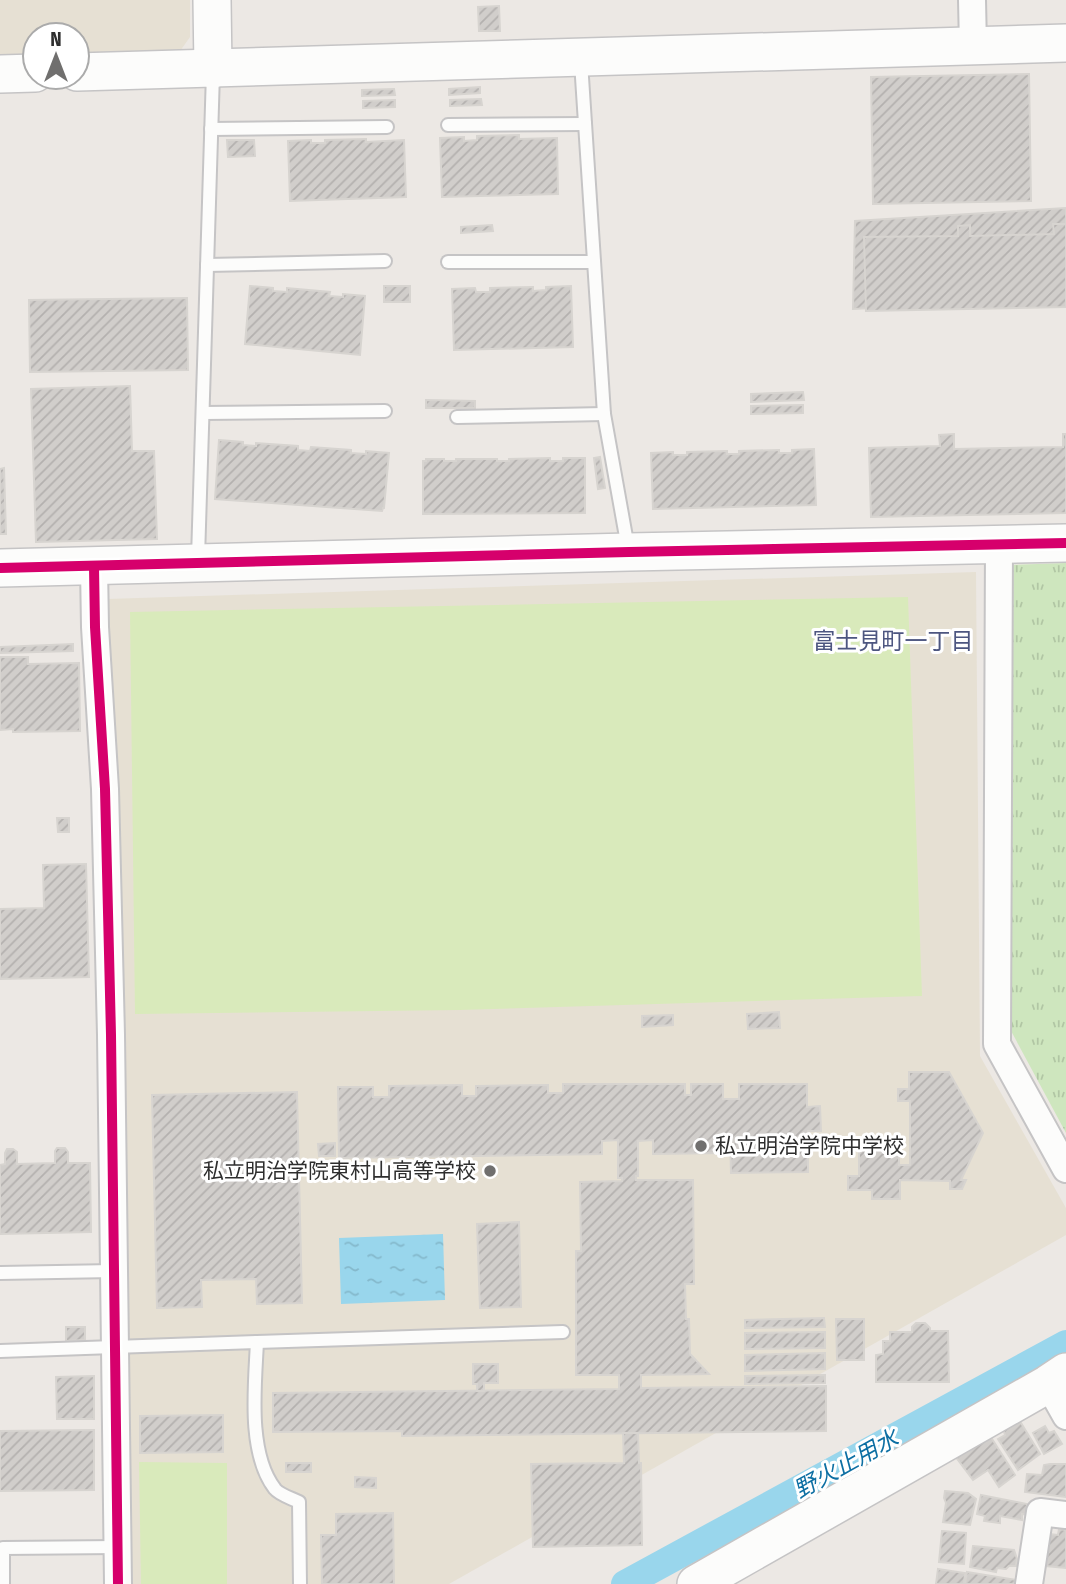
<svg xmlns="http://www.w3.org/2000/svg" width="1066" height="1584" viewBox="0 0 1066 1584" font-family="'Fira Sans Condensed','Noto Sans JP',sans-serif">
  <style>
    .education { fill: #e6e0d3 }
    .park { fill: url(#park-tufts) }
    .pitch { fill: #d9eabb }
    .water { fill: url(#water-ripples) }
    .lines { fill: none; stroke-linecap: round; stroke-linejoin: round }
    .canal { stroke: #99d6ec; stroke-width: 28 }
    .building { fill: url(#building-hatch); stroke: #d7d4d0; stroke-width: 2 }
    .lane-casing { stroke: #c5c4c5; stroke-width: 16 }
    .street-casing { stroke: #c5c4c5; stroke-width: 30 }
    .secondary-casing { stroke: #c5c4c5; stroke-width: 40 }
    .lane { stroke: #fcfcfb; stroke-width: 12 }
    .street { stroke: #fcfcfb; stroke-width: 26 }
    .secondary { stroke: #fcfcfb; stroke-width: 37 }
    .cycleway-casing { stroke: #fff; stroke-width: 15 }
    .cycleway { stroke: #d6006c; stroke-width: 10 }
    .poi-dot { fill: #706f6e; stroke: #fff; stroke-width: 2.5 }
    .labels { text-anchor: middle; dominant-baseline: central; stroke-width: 6; stroke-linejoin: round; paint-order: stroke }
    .poi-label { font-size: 21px; fill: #2e2e2e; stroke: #fff; text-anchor: start }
    .neighbourhood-label { font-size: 23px; fill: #4d5680; stroke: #fff }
    .water-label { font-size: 23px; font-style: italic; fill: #0d6fa3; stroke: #fff }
  </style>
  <defs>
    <pattern id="park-tufts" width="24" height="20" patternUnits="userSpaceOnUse" patternTransform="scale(1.75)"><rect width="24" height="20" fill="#cee6be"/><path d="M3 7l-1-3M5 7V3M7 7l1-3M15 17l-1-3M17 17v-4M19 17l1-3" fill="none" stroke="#b1c6a4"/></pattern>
    <pattern id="water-ripples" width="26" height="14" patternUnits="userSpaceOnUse" patternTransform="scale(1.75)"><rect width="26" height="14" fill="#99d6ec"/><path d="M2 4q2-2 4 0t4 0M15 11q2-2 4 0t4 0" fill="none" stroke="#84b8cb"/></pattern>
    <pattern id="building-hatch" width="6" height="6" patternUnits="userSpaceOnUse" patternTransform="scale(1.75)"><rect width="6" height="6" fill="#d1cecb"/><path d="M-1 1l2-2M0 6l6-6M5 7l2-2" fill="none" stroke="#b4b1af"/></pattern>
  </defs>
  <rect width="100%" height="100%" fill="#ece8e4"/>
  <!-- education -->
  <g class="education">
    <path d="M0,0H190V37L180,51L77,55V35H35V57L0,58Z"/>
    <path d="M976,572L980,1056L1066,1208V1235L449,1584H128L107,599Z"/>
  </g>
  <!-- park -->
  <path class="park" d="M1066,563V1133L1010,1029V565Z"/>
  <!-- pitch -->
  <g class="pitch">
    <path d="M908,597L922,996L459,1010L135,1014L130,612Z"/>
    <path d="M139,1462L227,1463V1584H141Z"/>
  </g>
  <!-- water -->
  <path class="water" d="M443,1234L445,1300L341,1304L339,1238Z"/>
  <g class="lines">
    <!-- canal -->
    <path class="canal" d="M625,1584L1066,1344"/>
  </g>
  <!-- building -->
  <g class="building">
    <path d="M499,6L500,31H479L478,7Z"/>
    <path d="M1029,74L1031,201L873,204L871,77Z"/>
    <path d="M480,87V93L449,95V89Z"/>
    <path d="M394,89L395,95L362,96V90Z"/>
    <path d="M481,99L482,105L450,106V100Z"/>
    <path d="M395,100V107L363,108V101Z"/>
    <path d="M519,135V139L557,138L558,194L442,197L440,138L464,137V141L477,140V136Z"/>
    <path d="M366,139V142L404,140L406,197L290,201L288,141L311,140V143H325V140Z"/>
    <path d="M227,140H254L255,156L228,157Z"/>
    <path d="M1066,208V299L853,309L855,221Z"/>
    <path d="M1053,224H1066V307L866,311L864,237L958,236V226L970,225V236L1054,234Z"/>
    <path d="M492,225L493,231L461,233V227Z"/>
    <path d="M250,286L273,288V291L287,292V288L330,292L329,296L343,297V294L365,296L360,355L245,344Z"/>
    <rect x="384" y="286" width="26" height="16"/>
    <path d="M571,286L573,347L454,350L452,289L475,288L476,292H490V288L533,287V291L546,290V287Z"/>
    <path d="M187,298L188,370L30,372L29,300Z"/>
    <path d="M130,386L132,451H154L157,539L36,542L31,389Z"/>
    <path d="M803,392L804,400L751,402V394Z"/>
    <path d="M426,400L475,401V408H426Z"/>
    <path d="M803,405V413L751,414V406Z"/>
    <path d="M954,434V449L1063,447V434H1066V513L871,517L869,448L940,446L939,435Z"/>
    <path d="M219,440L243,442V445L256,446V443L298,446V450L310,451L311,447L351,450V453L366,454V451L389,453L384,508H383L382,511L215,499Z"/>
    <path d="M814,449L816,505L653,509L651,453L673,452V455H687V452L727,451V454H739V451L779,450V453H792V450Z"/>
    <path d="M600,457L605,488L598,489L594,458Z"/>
    <path d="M550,458V461H563V458H585V513L423,514V461H426V459H444V461H456V459H497V461H509V459Z"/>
    <path d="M4,468L6,534H0V469Z"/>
    <path d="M73,644V651L0,653V647Z"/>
    <path d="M0,657H28V664L79,663L80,731L13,732V729L0,730Z"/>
    <path d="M57,818H69V832H58Z"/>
    <path d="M86,864L89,977L0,979V909L44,908L43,865Z"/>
    <path d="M779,1012L780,1028L748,1029L747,1014Z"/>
    <path d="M673,1015V1025L642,1027V1016Z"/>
    <path d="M909,1072H949L983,1133L961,1180H966L962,1189H950V1181L900,1180V1199H872V1190H848V1176H859V1150H899V1165H910V1101H898V1089H909Z"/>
    <path d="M563,1084H685V1095H691V1084H723V1099H739V1084H807V1107L820,1106L821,1131H808V1172L731,1173L730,1135H725V1153L653,1154V1140L638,1141V1176H636V1180H693L694,1284H685L686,1319H689L690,1354L709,1374L641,1375V1388L826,1386V1431L402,1436V1431L273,1432V1393L619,1389V1375H576V1251H581L580,1182L622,1181V1178H618V1140L602,1141V1154L339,1158L338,1087H373V1097H389V1086L462,1085V1096H476V1086L548,1085V1093H563Z"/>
    <path d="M297,1092L302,1303L257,1304L256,1279L201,1280L202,1307L157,1308L152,1095Z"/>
    <path d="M335,1143V1156H319L318,1144Z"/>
    <path d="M57,1148H65L68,1152V1163H90L91,1232L0,1234V1165L5,1164V1153L7,1149H13L17,1152V1164L55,1163V1151Z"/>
    <path d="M519,1222L521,1307L480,1308L477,1224Z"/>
    <path d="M824,1318L825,1327L745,1328V1320Z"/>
    <path d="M836,1319H864V1360H837Z"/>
    <path d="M916,1323H925L930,1328V1331H948L949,1382H876V1355L883,1354V1341H890V1332H912V1327Z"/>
    <path d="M66,1327H85V1340L66,1341Z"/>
    <path d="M825,1332V1348L745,1349V1333Z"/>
    <path d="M825,1353V1369L745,1371V1355Z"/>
    <path d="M473,1364H498V1383H484V1391H477V1384H473Z"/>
    <path d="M825,1375V1383L745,1384V1376Z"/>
    <path d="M94,1376V1419H57L56,1377Z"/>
    <path d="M223,1415V1452L140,1453V1416Z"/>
    <path d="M1018,1418L1040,1454L1018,1470L998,1439L1005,1435L1003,1428Z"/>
    <path d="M1045,1426L1049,1433L1054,1431L1062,1444L1044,1454L1033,1433Z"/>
    <path d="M94,1430V1490L0,1491V1431Z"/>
    <path d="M987,1431L1015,1475L999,1487L988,1470L973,1480L952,1452Z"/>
    <path d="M623,1433H638L639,1463H641L642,1545L533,1547L531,1464L624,1463Z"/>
    <rect x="286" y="1463" width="25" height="9"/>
    <path d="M1050,1464H1066V1497L1025,1492L1027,1474L1042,1475L1044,1465Z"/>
    <path d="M355,1477L376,1478V1488L355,1487Z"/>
    <path d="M945,1491L968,1493L976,1499L970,1525L943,1522L946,1503L944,1498Z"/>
    <path d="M981,1495L1027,1504L1028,1515L1022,1514V1520L1000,1516V1523L984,1521L985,1516L977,1514Z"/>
    <path d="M393,1513L394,1584H322L321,1535H336V1514Z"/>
    <path d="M1059,1529L1066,1530V1568L1046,1566L1050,1534L1058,1535Z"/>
    <path d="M942,1531L966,1533L964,1564L939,1562Z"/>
    <path d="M973,1546L1014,1550L1017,1559L1016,1566H1009L1006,1569L997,1568L996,1572L970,1567Z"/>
    <path d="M938,1569L965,1573L964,1584H936Z"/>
    <path d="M967,1572L1017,1580V1584H965Z"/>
  </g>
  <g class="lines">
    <!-- lane casing -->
    <g class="lane-casing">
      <g id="lane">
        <path d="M581,62L604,414L628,548"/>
        <path d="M448,125L585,124"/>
        <path d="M211,129L387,127"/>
        <path d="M448,262H594"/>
        <path d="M207,265L385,261"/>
        <path d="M203,413L385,411"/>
        <path d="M457,417L604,414"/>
        <path d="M198,558L213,73"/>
        <path d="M0,1273L114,1271"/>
        <path d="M257,1342L563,1332"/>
        <path d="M0,1351L257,1342C255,1385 247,1453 275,1489C280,1495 291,1498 299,1502L300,1584"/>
        <path d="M3,1584V1548L118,1547"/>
      </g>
    </g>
    <!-- street casing -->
    <g class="street-casing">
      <g id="street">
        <path d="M972,0L973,46"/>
        <path d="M999,544L997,1044L1066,1169"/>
        <path d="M94,567L95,627L105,789L111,1035L118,1584"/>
        <path d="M1048,1384L1066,1416"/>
        <path d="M1029,1584L1040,1512L1066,1515"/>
      </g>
    </g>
    <!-- secondary casing -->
    <g class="secondary-casing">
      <g id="secondary">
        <path d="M212,0L213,69"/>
        <path d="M77,72L1066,43"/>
        <path d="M0,74L35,73"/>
        <path d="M0,568L629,552L1066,543"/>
        <path d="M696,1584L1048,1384L1066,1372"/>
      </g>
    </g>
    <!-- lane -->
    <use href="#lane" class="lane"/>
    <!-- street -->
    <use href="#street" class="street"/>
    <!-- secondary -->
    <use href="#secondary" class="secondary"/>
    <!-- cycleway casing -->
    <g class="cycleway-casing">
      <g id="cycleway">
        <path d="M94,567L95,627L105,789L111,1035L118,1584"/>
        <path d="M0,568L629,552L1066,543"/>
      </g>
    </g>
    <!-- cycleway -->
    <use href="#cycleway" class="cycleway"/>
  </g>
  <!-- markers -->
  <g class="poi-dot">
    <circle cx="701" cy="1146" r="7"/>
    <circle cx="490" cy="1171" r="7"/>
  </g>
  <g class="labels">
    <!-- poi labels -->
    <g class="poi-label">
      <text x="715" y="1146">私立明治学院中学校</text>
      <text x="476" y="1171" text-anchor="end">私立明治学院東村山高等学校</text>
    </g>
    <!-- neighbourhood labels -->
    <g class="neighbourhood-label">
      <text x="893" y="641">富士見町一丁目</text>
    </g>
    <!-- water labels -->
    <g class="water-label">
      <text transform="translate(846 1464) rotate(-29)">野火止用水</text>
    </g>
  </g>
  <!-- north arrow -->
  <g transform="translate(56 56)"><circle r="33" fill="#ffffff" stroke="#ababab" stroke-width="2"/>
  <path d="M0-5L12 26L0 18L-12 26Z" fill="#706f6e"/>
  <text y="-10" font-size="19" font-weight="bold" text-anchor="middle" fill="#2e2e2e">N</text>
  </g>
</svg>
